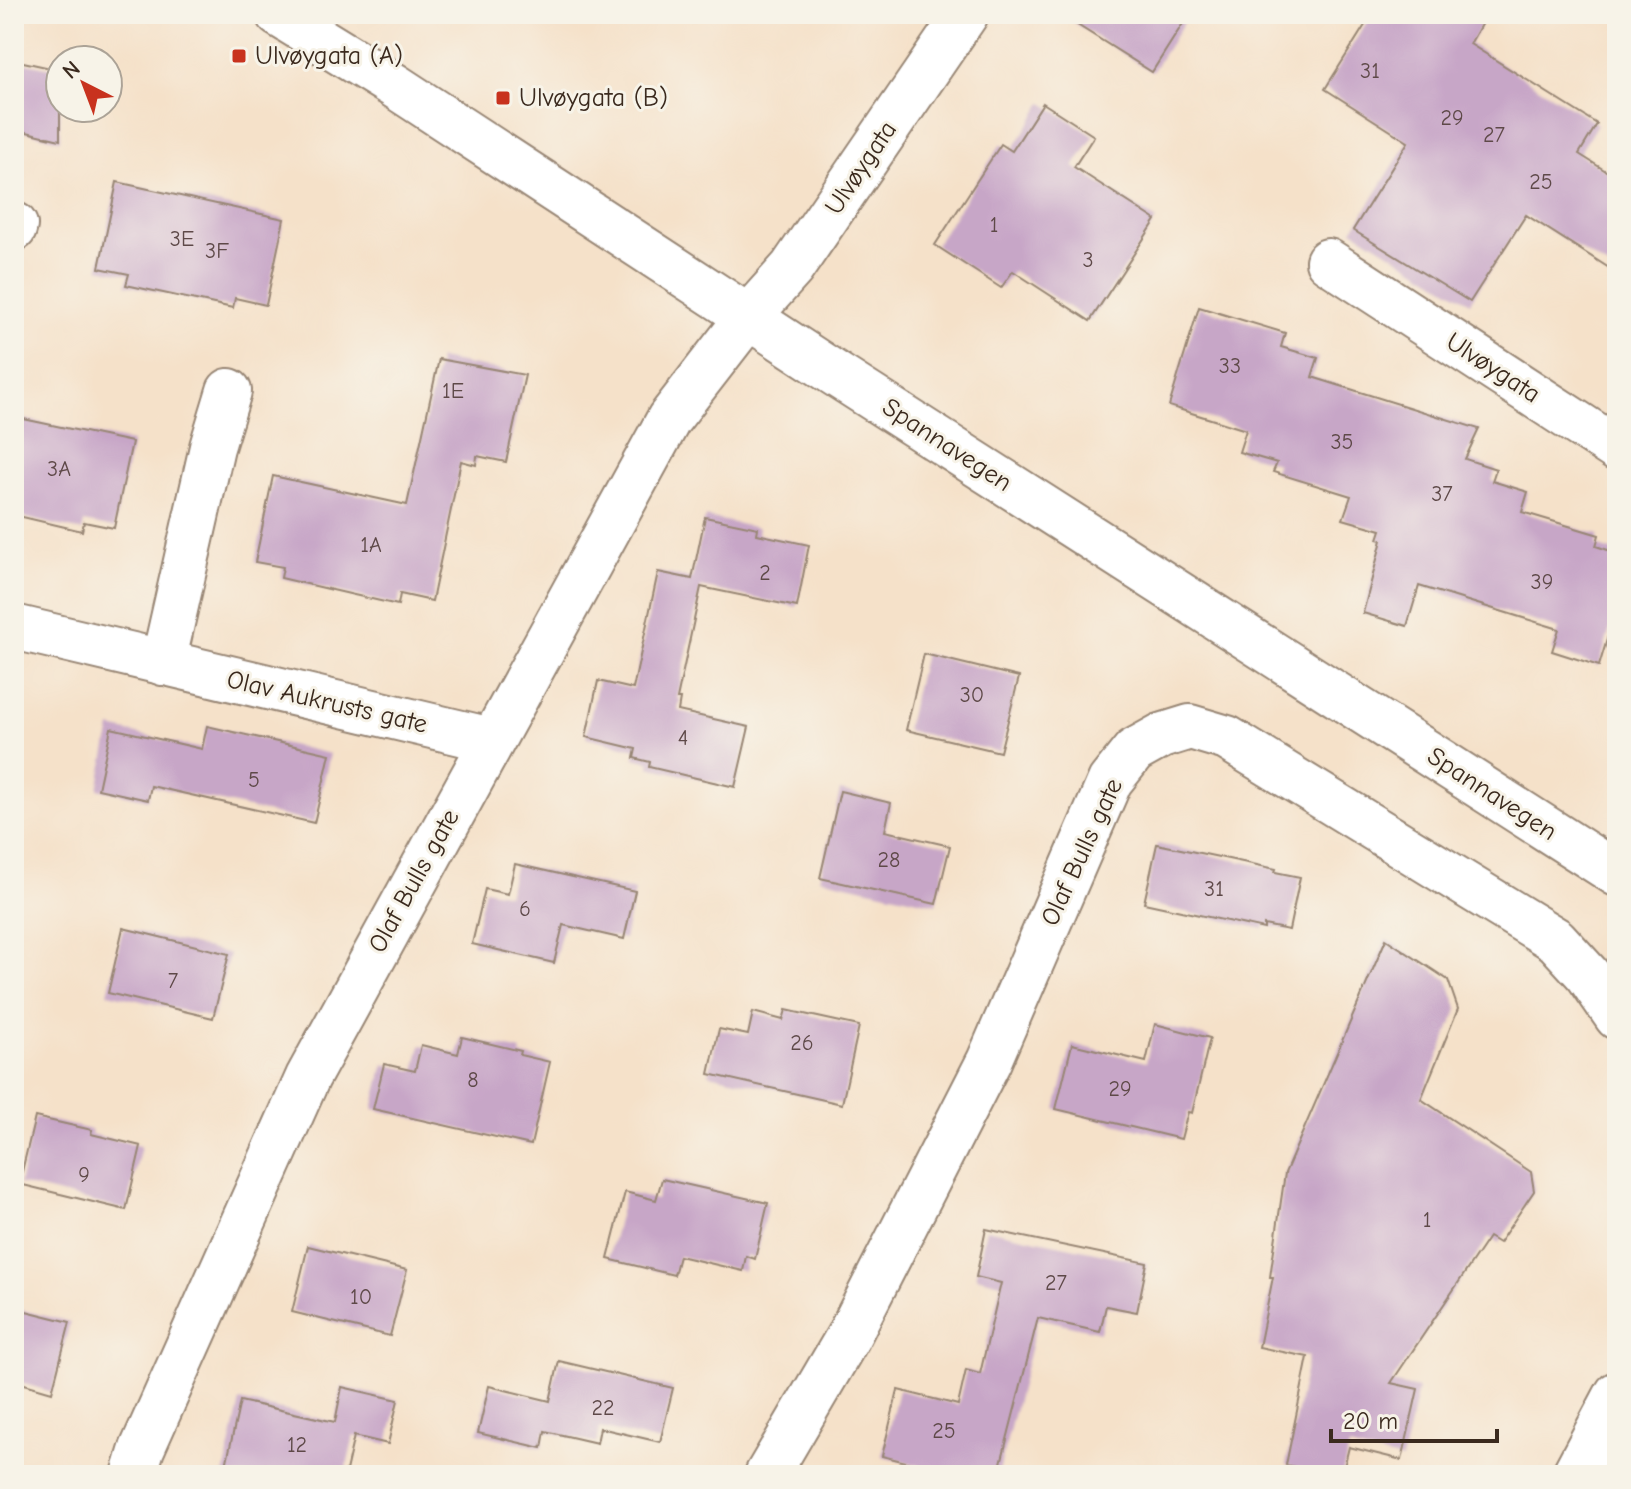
<svg xmlns="http://www.w3.org/2000/svg" width="1631" height="1489" viewBox="0 0 1631 1489" font-family="'Comic Neue',sans-serif">
  <style>
    .building { fill: #c7a6c7 }
    .lines { fill: none; stroke-linecap: round; stroke-linejoin: round }
    .minor-casing { stroke: #988674; stroke-width: 48 }
    .secondary-casing { stroke: #988674; stroke-width: 48 }
    .minor { stroke: #fff; stroke-width: 44 }
    .secondary { stroke: #fff; stroke-width: 44 }
    .poi-dot { fill: #c8321e; stroke: #f7f3e8; stroke-width: 3 }
    .labels { text-anchor: middle; dominant-baseline: central; stroke-width: 6; stroke-linejoin: round; paint-order: stroke }
    .number-label { font-size: 22px; fill: #5e4948 }
    .poi-label { font-size: 26px; fill: #3b2a1e; stroke: #f7f3e8; text-anchor: start }
    .street-label { font-size: 26px; fill: #3b2a1e; stroke: #f7f3e8 }
  </style>
  <rect width="100%" height="100%" fill="#f7f3e8"/>
  <filter id="ink" filterUnits="userSpaceOnUse"><feTurbulence type="fractalNoise" baseFrequency=".0125" numOctaves="2"/><feDisplacementMap in="SourceGraphic" scale="16" xChannelSelector="R" yChannelSelector="G"/><feConvolveMatrix kernelMatrix="1 2 1 2 8 2 1 2 1" color-interpolation-filters="sRGB"/></filter>
  <filter id="wash" filterUnits="userSpaceOnUse"><feTurbulence type="fractalNoise" baseFrequency=".006" numOctaves="4" result="noise"/><feDisplacementMap in="SourceGraphic" scale="32" xChannelSelector="R" yChannelSelector="G"/><feGaussianBlur stdDeviation="1.8" result="paint"/><feColorMatrix in="noise" values="0 0 0 0 0 0 0 0 0 0 0 0 0 0 0 0 0 1.4 0 .05"/><feComposite in="paint" operator="in"/></filter>
  <g filter="url(#wash)">
    <rect width="100%" height="100%" fill="#f5e1c9"/>
    <g id="blocks">
      <!-- building -->
      <g class="building">
        <path d="M1060,14H1189L1152,72Z"/>
        <path d="M1372,14H1487L1470,44L1597,124L1579,154L1617,178V273L1526,215L1470,302L1353,230L1408,142L1325,89Z"/>
        <path d="M14,60L60,70V140L14,129Z"/>
        <path d="M1043,103L1094,136L1074,167L1156,220L1090,321L1013,271L1001,288L935,245L1001,144L1012,151Z"/>
        <path d="M117,182L284,219L266,305L235,298L233,308L126,285L129,274L99,268Z"/>
        <path d="M1199,307L1285,333L1281,347L1318,358L1312,377L1479,429L1465,459L1496,469L1492,481L1528,492L1522,512L1599,535L1596,546L1617,553V606L1599,666L1552,651L1559,629L1419,586L1407,626L1363,613L1382,540L1378,539L1381,530L1343,519L1351,496L1273,472L1277,463L1239,452L1246,430L1169,406Z"/>
        <path d="M439,359L525,375L506,462L477,456L476,465L461,461L432,601L400,594L398,605L354,595L281,578L283,567L255,562L273,476L407,505Z"/>
        <path d="M14,417L132,442L114,528L84,522L82,531L14,515Z"/>
        <path d="M705,517L758,528L757,534L809,545L797,607L701,587L677,699H680L678,711L749,727L735,787L649,767L650,762L634,758L636,749L586,737L598,681L633,689L658,572L692,579Z"/>
        <path d="M924,654L1019,677L1000,752L906,730Z"/>
        <path d="M207,726L330,754L314,823L151,786L148,800L98,789L111,728L202,749Z"/>
        <path d="M840,791L891,803L885,831L950,846L936,904L820,878Z"/>
        <path d="M1157,844L1276,869L1275,872L1300,877L1289,930L1264,925V929L1144,903Z"/>
        <path d="M515,864L635,891L624,939L563,925L554,963L472,944L485,889L508,894Z"/>
        <path d="M123,928L229,954L213,1018L108,993Z"/>
        <path d="M1386,939L1448,980L1458,1009L1421,1099L1531,1172L1534,1191L1499,1243L1489,1237L1391,1383L1418,1389L1402,1460L1349,1447L1342,1475H1330L1286,1465L1308,1357L1259,1347L1273,1277H1270L1285,1173Z"/>
        <path d="M786,1010L859,1026L842,1104L709,1074L719,1029L748,1035L753,1012L783,1020Z"/>
        <path d="M1155,1024L1210,1038L1192,1113L1188,1112L1181,1139L1056,1109L1072,1044L1146,1062Z"/>
        <path d="M462,1037L521,1051L520,1055L550,1062L531,1145L373,1109L384,1064L415,1071L421,1045L458,1054Z"/>
        <path d="M35,1117L92,1130L91,1134L141,1146L126,1210L19,1184Z"/>
        <path d="M662,1179L768,1203L755,1259L746,1256L743,1271L679,1256L674,1275L608,1259L625,1192L656,1200Z"/>
        <path d="M986,1229L1147,1263L1137,1312L1106,1306L1100,1332L1038,1318L998,1475H958L882,1456L898,1390L958,1405L966,1370L980,1374L1001,1283L976,1277Z"/>
        <path d="M308,1246L407,1270L390,1336L292,1312Z"/>
        <path d="M14,1308L70,1322L52,1392L14,1381Z"/>
        <path d="M559,1361L673,1388L660,1442L600,1428L597,1443L545,1431L542,1448L478,1433L489,1386L550,1401Z"/>
        <path d="M342,1387L398,1400L388,1444L354,1436L345,1475H224L240,1401L335,1422Z"/>
      </g>
    </g>
  </g>
  <g filter="url(#ink)">
    <use href="#blocks" fill-opacity="0" stroke="#988674" stroke-width="2"/>
    <g class="lines">
      <!-- minor casing -->
      <g class="minor-casing">
        <g id="minor">
          <path d="M14,229L15,225"/>
          <path d="M1328,261L1617,449"/>
          <path d="M14,627L491,740"/>
          <path d="M163,663L212,447L229,391"/>
          <path d="M134,1475L142,1449L308,1077L669,419L748,317L792,268L966,14"/>
          <path d="M767,1475L848,1337L989,1061L1110,781L1134,751L1161,736L1190,727L1227,738L1556,940L1588,975L1617,1017"/>
          <path d="M1574,1475L1617,1394"/>
        </g>
      </g>
      <!-- secondary casing -->
      <g class="secondary-casing">
        <path id="secondary" d="M278,14L395,86L834,373L1617,874"/>
      </g>
      <!-- minor -->
      <use href="#minor" class="minor"/>
      <!-- secondary -->
      <use href="#secondary" class="secondary"/>
    </g>
  </g>
  <!-- markers -->
  <g class="poi-dot">
    <rect x="231" y="48" width="16" height="16" rx="4"/>
    <rect x="495" y="90" width="16" height="16" rx="4"/>
  </g>
  <g class="labels">
    <!-- number labels -->
    <g class="number-label">
      <text x="1370" y="71">31</text>
      <text x="1452" y="118">29</text>
      <text x="1494" y="135">27</text>
      <text x="1541" y="182">25</text>
      <text x="994" y="225">1</text>
      <text x="182" y="239">3E</text>
      <text x="217" y="251">3F</text>
      <text x="1088" y="260">3</text>
      <text x="1230" y="366">33</text>
      <text x="453" y="391">1E</text>
      <text x="1342" y="442">35</text>
      <text x="59" y="469">3A</text>
      <text x="1442" y="494">37</text>
      <text x="371" y="545">1A</text>
      <text x="765" y="573">2</text>
      <text x="1542" y="582">39</text>
      <text x="972" y="695">30</text>
      <text x="683" y="738">4</text>
      <text x="254" y="780">5</text>
      <text x="889" y="860">28</text>
      <text x="1214" y="889">31</text>
      <text x="525" y="909">6</text>
      <text x="173" y="981">7</text>
      <text x="802" y="1043">26</text>
      <text x="473" y="1080">8</text>
      <text x="1120" y="1089">29</text>
      <text x="84" y="1175">9</text>
      <text x="1427" y="1220">1</text>
      <text x="1056" y="1283">27</text>
      <text x="361" y="1297">10</text>
      <text x="603" y="1408">22</text>
      <text x="944" y="1431">25</text>
      <text x="297" y="1445">12</text>
    </g>
    <!-- poi labels -->
    <g class="poi-label">
      <text x="255" y="56">Ulvøygata (A)</text>
      <text x="519" y="98">Ulvøygata (B)</text>
    </g>
    <!-- street labels -->
    <g class="street-label">
      <text transform="translate(861 168) rotate(-56)">Ulvøygata</text>
      <text transform="translate(1493 368) rotate(33)">Ulvøygata</text>
      <text transform="translate(947 445) rotate(33)">Spannavegen</text>
      <text transform="translate(327 702) rotate(13)">Olav Aukrusts gate</text>
      <text transform="translate(1492 794) rotate(33)">Spannavegen</text>
      <text transform="translate(1082 852) rotate(-65)">Olaf Bulls gate</text>
      <text transform="translate(414 881) rotate(-61)">Olaf Bulls gate</text>
    </g>
  </g>
  <!-- margin -->
  <rect width="1631" height="1489" fill="none" stroke="#f7f3e8" stroke-width="48"/>
  <!-- north arrow -->
  <g transform="translate(84 84) rotate(318)"><circle r="38" fill="#f7f3e8" stroke="#aca397" stroke-width="2"/>
  <path d="M0-6L14 30L0 20L-14 30Z" fill="#c8321e"/>
  <text y="-12" font-size="22" font-weight="bold" text-anchor="middle" fill="#3b2a1e">N</text>
  </g>
  <!-- scale -->
  <path d="M1331 1429v12h166v-12" fill="none" stroke="#3b2a1e" stroke-width="4"/>
  <text x="1343" y="1429" font-size="24" fill="#3b2a1e" stroke="#f7f3e8" stroke-width="6" paint-order="stroke">20 m</text>
</svg>
